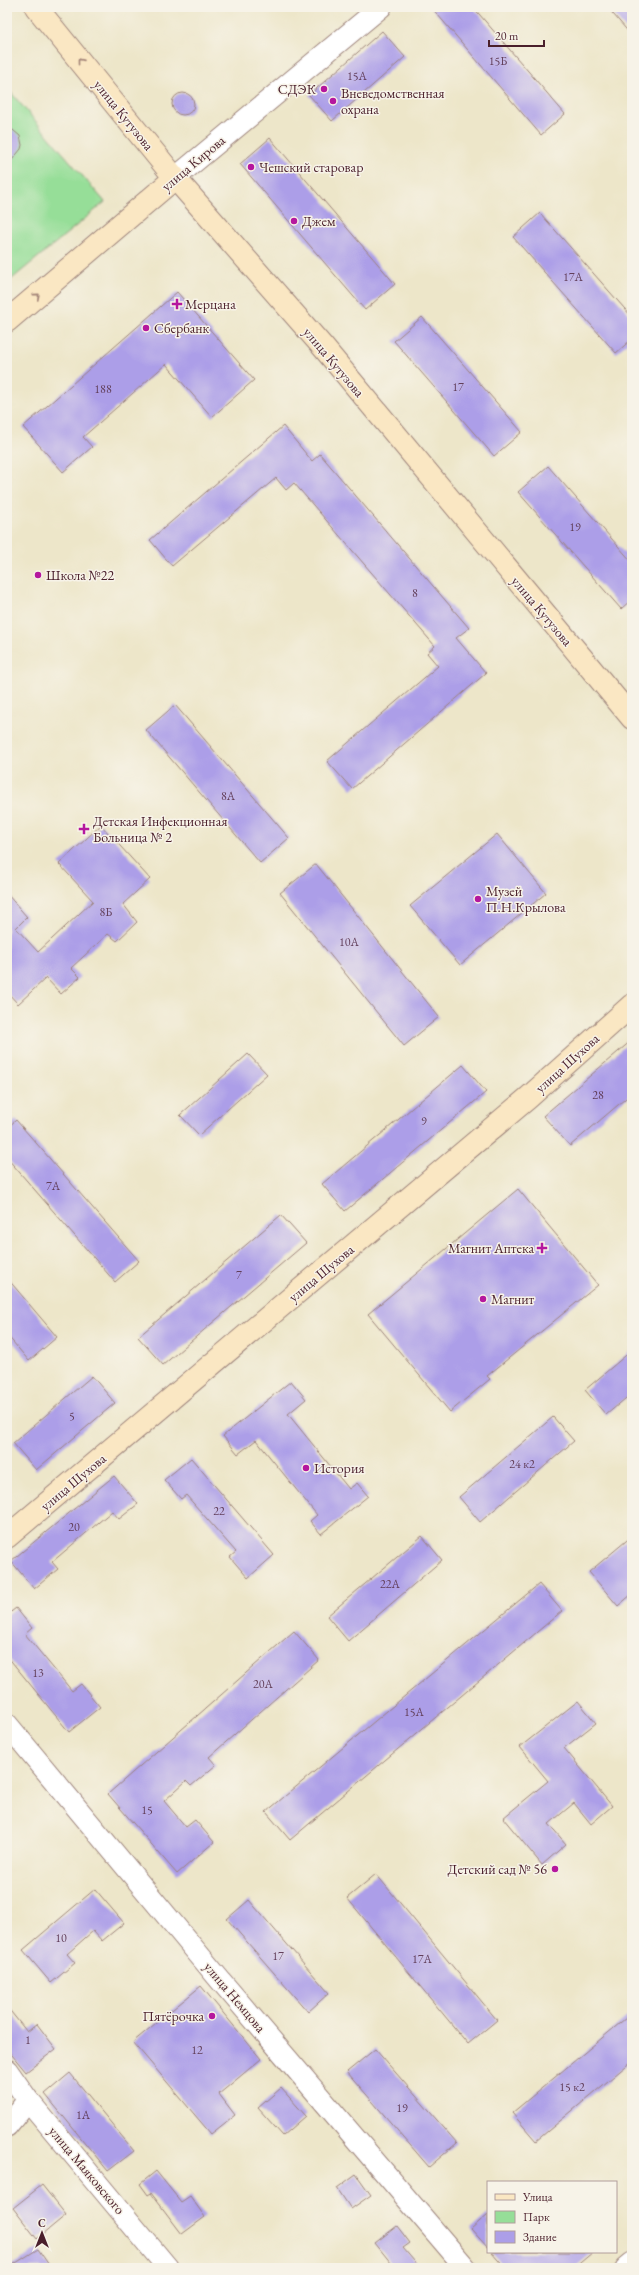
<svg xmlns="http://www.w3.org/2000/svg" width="639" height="2275" viewBox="0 0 639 2275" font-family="'EB Garamond',serif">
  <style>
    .green { fill: #96de98; stroke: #707e62 }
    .building { fill: #ac9ee8 }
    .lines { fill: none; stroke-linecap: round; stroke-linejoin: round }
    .street-casing { stroke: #9c827a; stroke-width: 23 }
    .secondary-casing { stroke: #9c827a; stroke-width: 24 }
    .street { stroke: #fff; stroke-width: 21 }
    .secondary { stroke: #fae7c3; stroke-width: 22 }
    .oneway { stroke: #a28377 }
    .poi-dot { fill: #b5179e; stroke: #f7f3e8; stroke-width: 1.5 }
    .labels { text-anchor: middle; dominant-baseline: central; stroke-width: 3; stroke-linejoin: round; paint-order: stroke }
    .number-label { font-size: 12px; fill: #623f5a }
    .poi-label { font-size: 14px; fill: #4a1f2b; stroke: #f7f3e8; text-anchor: start }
    .street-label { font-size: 14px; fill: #4a1f2b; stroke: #f7f3e8 }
  </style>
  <rect width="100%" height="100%" fill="#f7f3e8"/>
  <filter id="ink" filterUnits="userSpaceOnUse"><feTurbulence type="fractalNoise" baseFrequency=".025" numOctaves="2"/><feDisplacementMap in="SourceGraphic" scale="8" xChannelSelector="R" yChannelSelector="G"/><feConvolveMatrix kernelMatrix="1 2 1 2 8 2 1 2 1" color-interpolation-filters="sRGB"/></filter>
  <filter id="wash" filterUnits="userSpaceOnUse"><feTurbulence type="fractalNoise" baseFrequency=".012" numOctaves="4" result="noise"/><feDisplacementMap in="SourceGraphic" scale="16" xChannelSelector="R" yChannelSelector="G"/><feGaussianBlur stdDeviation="0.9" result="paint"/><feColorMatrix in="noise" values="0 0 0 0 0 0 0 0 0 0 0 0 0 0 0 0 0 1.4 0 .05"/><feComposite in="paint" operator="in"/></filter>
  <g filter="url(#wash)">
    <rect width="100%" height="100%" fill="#ede6c9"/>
    <!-- green -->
    <path class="green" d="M7,88L105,202L7,283Z"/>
    <g id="blocks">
      <!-- building -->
      <g class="building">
        <path d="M431,7H473L565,114L541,135Z"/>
        <path d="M607,7H632V36Z"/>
        <path d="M382,31L405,57L332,121L309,95Z"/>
        <circle cx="183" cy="104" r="11"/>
        <path d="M7,125L20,136L22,145L21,149L7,166Z"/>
        <path d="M270,138L395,284L365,310L240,164Z"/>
        <path d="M540,213L632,317V339L616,353L513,237Z"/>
        <path d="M177,292L254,380L212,417L166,364L83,437L92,447L63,472L23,427Z"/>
        <path d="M422,317L522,432L494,456L394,341Z"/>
        <path d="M283,426L312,461L320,454L469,628L456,638L486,673L352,789L327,761L438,666L427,653L435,646L294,483L286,490L276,478L172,566L150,540Z"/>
        <path d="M548,466L632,562V599L621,609L518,492Z"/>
        <path d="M175,705L289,838L260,863L146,730Z"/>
        <path d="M101,825L150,879L123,904L137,922L117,941L108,934L71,968L80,977L61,994L46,978L18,1004L7,992V894L27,917L16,928L38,952L93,901L59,864Z"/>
        <path d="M497,834L546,893L460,965L410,906Z"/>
        <path d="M316,864L439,1017L404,1046L280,893Z"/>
        <path d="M632,1040V1093L570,1146L543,1116Z"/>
        <path d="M248,1054L267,1074L199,1135L180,1115Z"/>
        <path d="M463,1065L486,1092L345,1211L322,1184Z"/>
        <path d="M16,1120L139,1261L115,1282L7,1158V1128Z"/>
        <path d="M518,1189L598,1285L487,1376L490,1379L450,1412L368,1314Z"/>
        <path d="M281,1215L306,1243L163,1365L138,1337Z"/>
        <path d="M7,1278L57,1337L29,1361L7,1335Z"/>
        <path d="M632,1350V1393L606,1415L585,1390Z"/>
        <path d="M92,1376L115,1403L36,1470L13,1443Z"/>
        <path d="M291,1381L306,1399L288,1414L349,1489L357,1483L368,1496L321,1534L310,1521L317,1515L256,1440L238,1454L223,1436Z"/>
        <path d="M553,1417L574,1441L480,1522L459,1497Z"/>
        <path d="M191,1458L274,1555L248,1578L230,1557L236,1552L186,1495L181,1499L164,1480Z"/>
        <path d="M114,1476L138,1504L119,1519L112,1511L52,1562L58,1569L34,1589L11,1561Z"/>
        <path d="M422,1536L442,1560L348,1641L327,1616Z"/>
        <path d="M632,1536V1594L618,1606L589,1572Z"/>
        <path d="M539,1584L562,1611L290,1840L266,1812Z"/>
        <path d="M16,1608L32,1628L25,1634L72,1691L81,1684L100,1707L69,1732L7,1656V1615Z"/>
        <path d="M294,1631L319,1660L209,1757L216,1765L191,1786L186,1781L164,1801L186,1827L195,1820L214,1842L177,1874L108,1794Z"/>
        <path d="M578,1701L596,1723L564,1748L612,1806L591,1824L574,1803L549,1824L566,1844L542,1865L503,1818L548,1781L520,1747Z"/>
        <path d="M376,1874L497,2020L468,2044L347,1898Z"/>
        <path d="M95,1889L124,1923L102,1941L93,1931L67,1954L75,1963L51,1983L23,1950Z"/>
        <path d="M249,1900L329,1993L308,2012L227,1919Z"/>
        <path d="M201,1986L261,2059L219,2094L235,2115L211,2134L133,2042Z"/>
        <path d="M7,2007L27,2032L37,2024L56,2049L26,2072L7,2049Z"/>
        <path d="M632,2013V2061L536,2141L512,2113Z"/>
        <path d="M375,2049L457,2143L429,2167L347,2072Z"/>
        <path d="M70,2073L134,2151L108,2171L45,2094Z"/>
        <path d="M281,2088L306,2116L283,2136L258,2108Z"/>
        <path d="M156,2171L181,2202L190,2196L205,2217L182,2234L151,2193L148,2195L140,2184Z"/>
        <path d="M356,2174L371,2195L351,2209L337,2188Z"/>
        <path d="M42,2185L66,2215L37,2239L13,2208Z"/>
        <path d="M488,2214V2248L471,2229Z"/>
        <path d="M397,2226L410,2243L403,2248L420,2268H395L375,2243Z"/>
        <path d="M38,2249L51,2268H8Z"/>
        <path d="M491,2252H593L574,2268H505Z"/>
      </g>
    </g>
  </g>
  <g filter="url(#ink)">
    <use href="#blocks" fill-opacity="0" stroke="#9c827a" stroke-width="1"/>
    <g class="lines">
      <!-- street casing -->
      <g class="street-casing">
        <g id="street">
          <path d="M175,178L381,7"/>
          <path d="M7,1724L220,1980L466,2268"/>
          <path d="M7,2070L28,2100L168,2268"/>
          <path d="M7,2126L28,2100"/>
          <path d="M626,2268L632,2263"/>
        </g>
      </g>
      <!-- secondary casing -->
      <g class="secondary-casing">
        <g id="secondary">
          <path d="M36,7L175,178L323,347L632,718"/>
          <path d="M7,321L175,178"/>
          <path d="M7,1537L528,1098L632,1005"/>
        </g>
      </g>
      <!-- street -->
      <use href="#street" class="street"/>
      <!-- secondary -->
      <use href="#secondary" class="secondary"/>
    </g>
    <!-- one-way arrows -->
    <defs><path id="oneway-chevron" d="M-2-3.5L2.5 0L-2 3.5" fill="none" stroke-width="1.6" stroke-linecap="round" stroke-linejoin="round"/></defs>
    <g class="oneway">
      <use href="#oneway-chevron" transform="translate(80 61) rotate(-129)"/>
      <use href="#oneway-chevron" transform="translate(37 296) rotate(-40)"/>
    </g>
  </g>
  <!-- markers -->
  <g class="poi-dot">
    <circle cx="324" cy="89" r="4"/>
    <circle cx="333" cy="101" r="4"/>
    <circle cx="251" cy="167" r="4"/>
    <circle cx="294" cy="221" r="4"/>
    <path d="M175 298h4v4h4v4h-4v4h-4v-4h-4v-4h4z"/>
    <circle cx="146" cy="328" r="4"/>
    <circle cx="38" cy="575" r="4"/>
    <path d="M82 823h4v4h4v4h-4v4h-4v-4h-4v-4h4z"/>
    <circle cx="478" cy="899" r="4"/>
    <path d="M540 1242h4v4h4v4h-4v4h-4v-4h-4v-4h4z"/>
    <circle cx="483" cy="1299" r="4"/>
    <circle cx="306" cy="1468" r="4"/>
    <circle cx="555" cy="1869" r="4"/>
    <circle cx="212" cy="2016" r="4"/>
  </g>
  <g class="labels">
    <!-- number labels -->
    <g class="number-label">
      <text x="498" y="61">15Б</text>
      <text x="357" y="76">15А</text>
      <text x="573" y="277">17А</text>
      <text x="458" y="387">17</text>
      <text x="103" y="389">188</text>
      <text x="575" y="527">19</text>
      <text x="415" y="593">8</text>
      <text x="228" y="796">8А</text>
      <text x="106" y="912">8Б</text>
      <text x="349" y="942">10А</text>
      <text x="598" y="1095">28</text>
      <text x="424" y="1121">9</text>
      <text x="53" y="1186">7А</text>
      <text x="239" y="1275">7</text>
      <text x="72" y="1416">5</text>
      <text x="522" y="1464">24 к2</text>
      <text x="219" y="1511">22</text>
      <text x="74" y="1527">20</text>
      <text x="390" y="1584">22А</text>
      <text x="38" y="1673">13</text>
      <text x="263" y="1684">20А</text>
      <text x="414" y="1712">15А</text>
      <text x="147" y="1810">15</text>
      <text x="61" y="1938">10</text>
      <text x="278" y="1956">17</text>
      <text x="422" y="1959">17А</text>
      <text x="28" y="2040">1</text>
      <text x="197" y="2050">12</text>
      <text x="572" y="2087">15 к2</text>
      <text x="402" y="2108">19</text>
      <text x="83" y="2115">1А</text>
    </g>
    <!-- poi labels -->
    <g class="poi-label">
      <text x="316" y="89" text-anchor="end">СДЭК</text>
      <text x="341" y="93">Вневедомственная<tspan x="341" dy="16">охрана</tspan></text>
      <text x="259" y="167">Чешский старовар</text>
      <text x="302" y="221">Джем</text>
      <text x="185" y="304">Мерцана</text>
      <text x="154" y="328">Сбербанк</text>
      <text x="46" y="575">Школа №22</text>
      <text x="93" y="821">Детская Инфекционная<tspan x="93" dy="16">Больница № 2</tspan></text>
      <text x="486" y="891">Музей<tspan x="486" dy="16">П.Н.Крылова</tspan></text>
      <text x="534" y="1248" text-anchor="end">Магнит Аптека</text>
      <text x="491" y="1299">Магнит</text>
      <text x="314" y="1468">История</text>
      <text x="547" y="1869" text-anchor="end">Детский сад № 56</text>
      <text x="204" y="2016" text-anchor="end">Пятёрочка</text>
    </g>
    <!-- street labels -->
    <g class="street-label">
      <text transform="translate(124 115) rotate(51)">улица Кутузова</text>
      <text transform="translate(193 163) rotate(-40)">улица Кирова</text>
      <text transform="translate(334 362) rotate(50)">улица Кутузова</text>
      <text transform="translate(542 611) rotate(50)">улица Кутузова</text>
      <text transform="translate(567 1063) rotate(-42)">улица Шухова</text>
      <text transform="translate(321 1273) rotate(-40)">улица Шухова</text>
      <text transform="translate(73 1482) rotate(-40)">улица Шухова</text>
      <text transform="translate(235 1997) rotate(50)">улица Немцова</text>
      <text transform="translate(87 2170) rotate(50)">улица Маяковского</text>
    </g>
  </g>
  <!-- margin -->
  <rect width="639" height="2275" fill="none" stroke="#f7f3e8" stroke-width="24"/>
  <!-- legend -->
  <rect x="487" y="2181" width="130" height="72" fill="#f7f3e8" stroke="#b29e9c"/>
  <rect x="495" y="2194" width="20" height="6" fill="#fae7c3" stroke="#b29e9c"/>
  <text x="523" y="2201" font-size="12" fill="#4a1f2b">Улица</text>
  <rect x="495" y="2211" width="20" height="12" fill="#96de98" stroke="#b29e9c"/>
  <text x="523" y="2221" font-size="12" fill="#4a1f2b">Парк</text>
  <rect x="495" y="2231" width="20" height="12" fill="#ac9ee8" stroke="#b29e9c"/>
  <text x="523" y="2241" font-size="12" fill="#4a1f2b">Здание</text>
  <!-- north arrow -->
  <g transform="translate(42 2233)" stroke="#f7f3e8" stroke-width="3" paint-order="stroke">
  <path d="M0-3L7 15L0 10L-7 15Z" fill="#4a1f2b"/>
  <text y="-6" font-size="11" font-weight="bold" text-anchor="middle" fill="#4a1f2b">С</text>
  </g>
  <!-- scale -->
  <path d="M489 40v6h55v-6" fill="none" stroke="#4a1f2b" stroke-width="2"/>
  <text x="495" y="40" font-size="12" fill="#4a1f2b" stroke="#f7f3e8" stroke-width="3" paint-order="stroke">20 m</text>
</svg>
